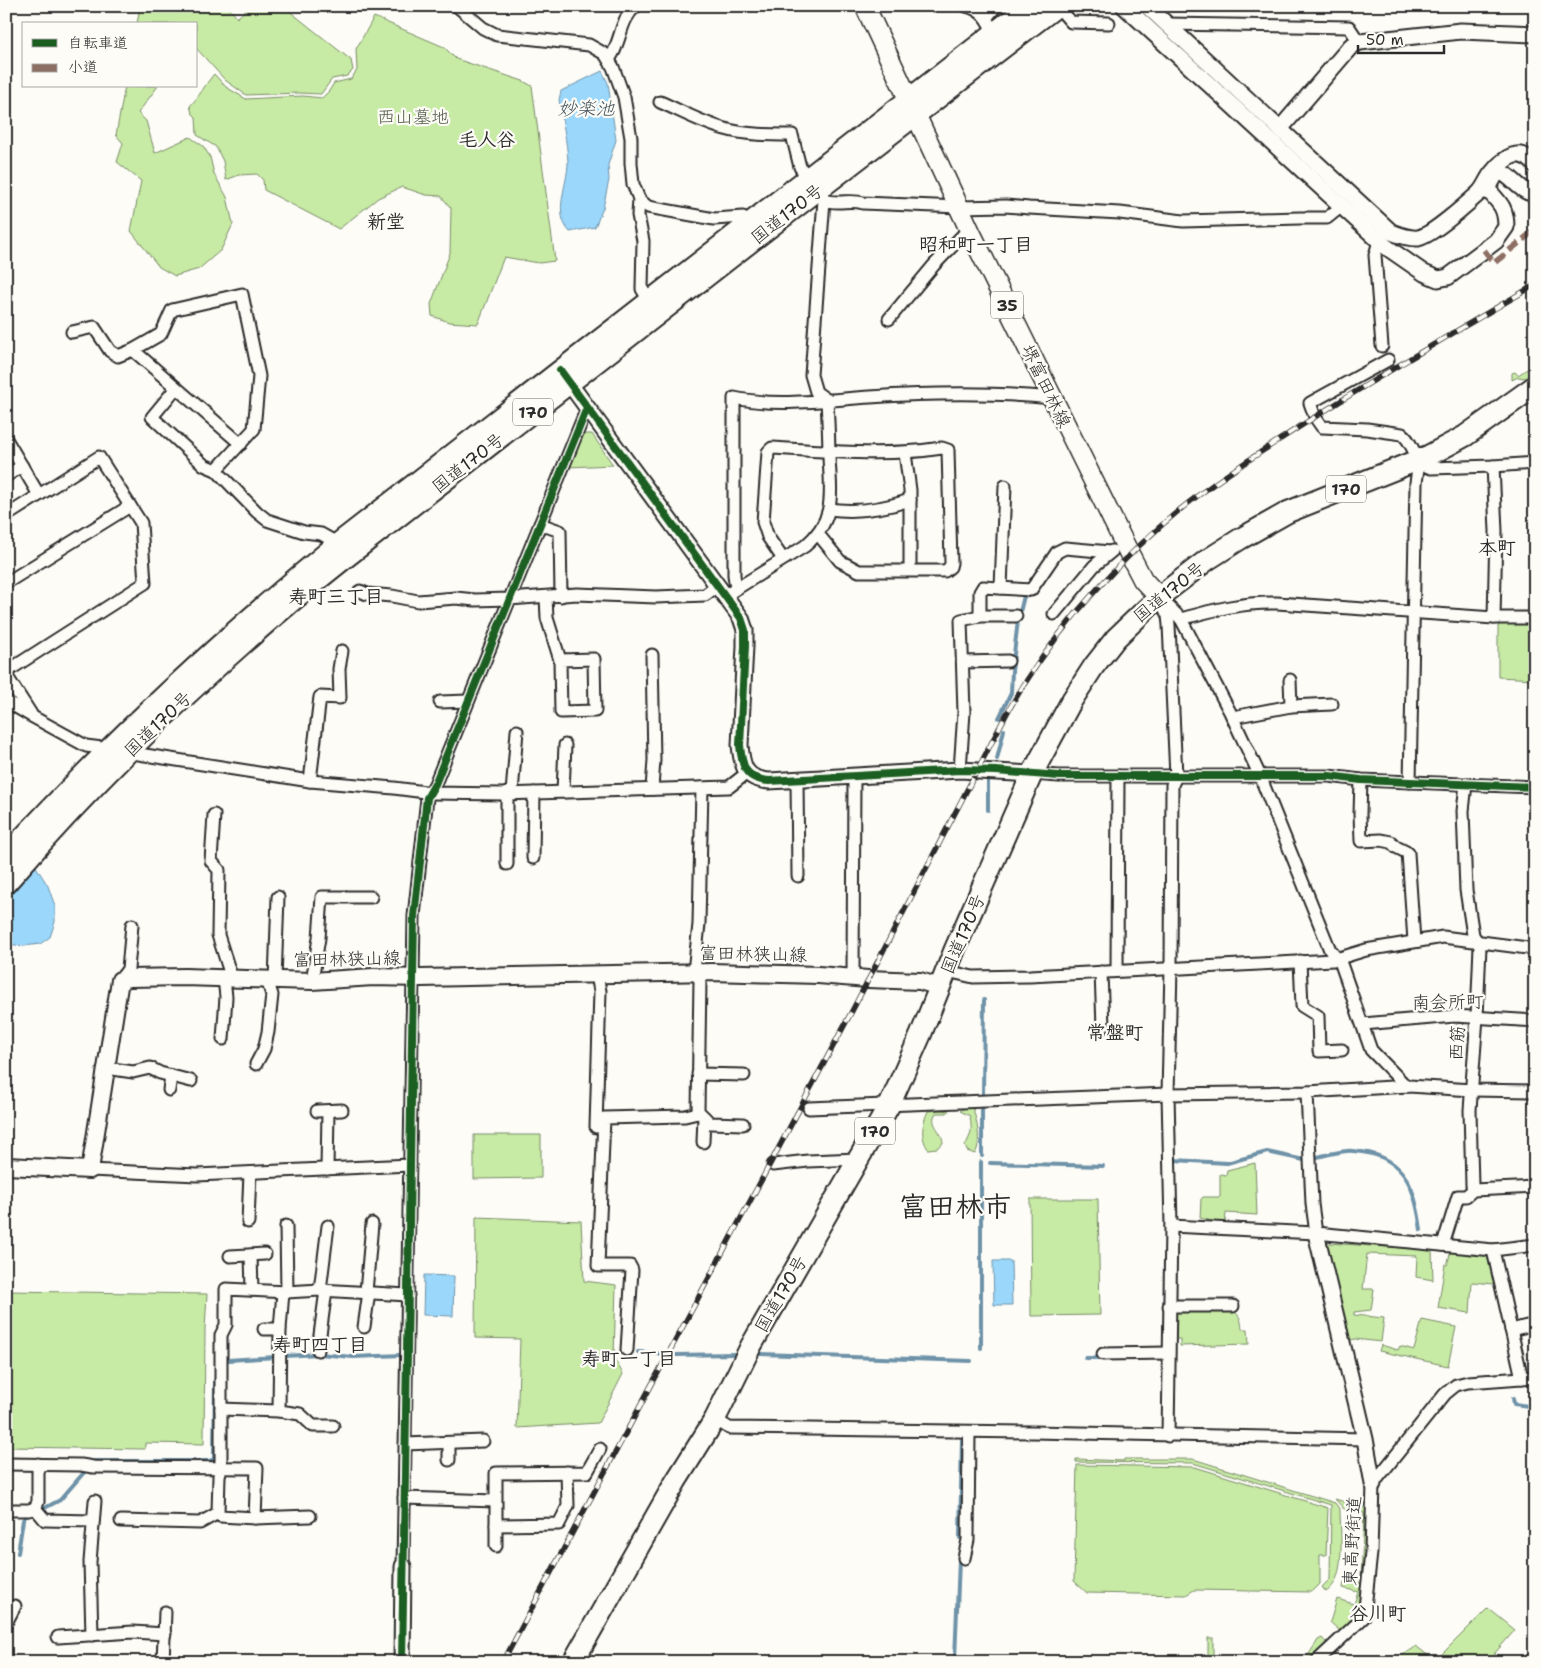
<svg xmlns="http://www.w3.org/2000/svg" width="1541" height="1668" viewBox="0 0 1541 1668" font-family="'Shantell Sans','Klee One',sans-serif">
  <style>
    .green { fill: #c7eaa4; stroke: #798a68 }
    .water { fill: #9ad7fb; stroke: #6e92a8 }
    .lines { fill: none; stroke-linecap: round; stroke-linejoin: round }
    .stream { stroke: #6e92a8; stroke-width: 4 }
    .minor-casing { stroke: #2b2b2b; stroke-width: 15 }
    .tertiary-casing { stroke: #2b2b2b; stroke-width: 19 }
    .secondary-casing { stroke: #2b2b2b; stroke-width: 20 }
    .primary-casing { stroke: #2b2b2b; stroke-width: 22 }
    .trunk-casing { stroke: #2b2b2b; stroke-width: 24 }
    .minor { stroke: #fdfcf7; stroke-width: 11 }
    .tertiary { stroke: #fdfcf7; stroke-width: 15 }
    .secondary { stroke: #fdfcf7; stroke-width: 16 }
    .primary { stroke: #fdfcf7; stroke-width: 19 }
    .trunk { stroke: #fdfcf7; stroke-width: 20 }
    .rail-casing { stroke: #2b2b2b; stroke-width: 5.5 }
    .rail { stroke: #fdfcf7; stroke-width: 4; stroke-dasharray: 11; stroke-linecap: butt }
    .quiet { stroke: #8d6e63; stroke-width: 6; stroke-dasharray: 12 6; stroke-linecap: butt }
    .cycleway-casing { stroke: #fdfcf7; stroke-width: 11 }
    .cycleway { stroke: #1b5e20; stroke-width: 8 }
    .labels { text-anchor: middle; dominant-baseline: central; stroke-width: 4.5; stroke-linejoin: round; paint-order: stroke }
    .shield { fill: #fdfcf7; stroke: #6a6a68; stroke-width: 1 }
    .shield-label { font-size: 16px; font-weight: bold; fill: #2b2b2b }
    .park-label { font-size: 18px; fill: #525b49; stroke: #fdfcf7 }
    .street-label { font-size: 18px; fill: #2b2b2b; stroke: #fdfcf7 }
    .water-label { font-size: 19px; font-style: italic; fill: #47565f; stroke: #fdfcf7 }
    .neighbourhood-label { font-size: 19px; font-weight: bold; fill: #2b2b2b; stroke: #fdfcf7 }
    .town-label { font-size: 28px; font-weight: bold; fill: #2b2b2b; stroke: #fdfcf7 }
  </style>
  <rect width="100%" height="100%" fill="#fdfcf7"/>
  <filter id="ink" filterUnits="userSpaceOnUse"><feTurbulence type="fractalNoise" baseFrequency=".02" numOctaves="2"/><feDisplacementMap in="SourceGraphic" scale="10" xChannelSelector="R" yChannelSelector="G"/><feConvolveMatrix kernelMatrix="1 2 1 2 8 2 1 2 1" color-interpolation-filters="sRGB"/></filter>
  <g filter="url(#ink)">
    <!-- green -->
    <g class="green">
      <path d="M140,6H228L237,18L250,6H283L351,60L353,70L347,76L332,79L321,94L299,93L246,95L225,80L196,48V24H137Z"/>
      <path d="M374,17L444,47L456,59L523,81L532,86L555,261L539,263L504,257L478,324L449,322L432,316L431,304L450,253L451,208L441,196L426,195L402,187L378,198L339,229L264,190L263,180L257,174L239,175L226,180L223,161L216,147L197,135L196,117L192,113L190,106C200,96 205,84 214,74L226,87L246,99L303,96L322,98L329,91L334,83L351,79L357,70L356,49Z"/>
      <path d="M125,86H158L138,113L146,121L155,153L190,137L203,146L210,157L214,174L227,197L233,224L221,250L199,269L175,276L159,267L131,231L141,181L117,162L123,143L116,135Z"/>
      <path d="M1535,364V370L1525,378L1518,377L1512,380V373L1515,372L1518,375Z"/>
      <path d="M585,434H592L613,465L568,467L581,436Z"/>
      <path d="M1503,622H1535V679L1498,677V626Z"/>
      <path d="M966,1107L973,1109C977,1122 982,1142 975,1154L967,1151L965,1146C972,1132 972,1132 970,1116L960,1111Z"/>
      <path d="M940,1110L949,1111L947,1113H936C928,1124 943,1131 943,1143L937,1148L928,1149C920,1137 922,1124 928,1111Z"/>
      <path d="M474,1135H541V1178L474,1179Z"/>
      <path d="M1255,1163L1257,1215L1226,1213L1225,1224L1200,1218L1201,1199L1203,1197H1220V1174L1226,1175L1227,1170Z"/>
      <path d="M1030,1199H1098L1100,1315L1031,1316Z"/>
      <path d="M476,1217L581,1221L584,1281L616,1285L614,1358L623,1374L598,1423L517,1428L520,1339L475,1338Z"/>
      <path d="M1328,1243L1432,1250L1433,1280L1416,1277L1417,1256L1367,1254L1363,1289H1374L1371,1310L1354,1312V1315L1384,1318L1381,1342L1355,1339L1347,1341L1325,1248Z"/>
      <path d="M1451,1251L1486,1255L1492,1269L1494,1284L1472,1282L1470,1313L1438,1308L1445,1264L1447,1265Z"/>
      <path d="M6,1291L207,1294L205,1329L204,1444L145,1443V1449L6,1447Z"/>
      <path d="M1232,1310C1240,1315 1241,1319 1242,1329H1248L1249,1344L1180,1346V1339H1175L1174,1311Z"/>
      <path d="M1422,1320L1456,1327L1448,1366L1379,1351L1381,1345L1398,1350L1400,1346L1414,1350Z"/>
      <path d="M1076,1459L1124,1461V1459H1193L1335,1503L1340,1510C1340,1532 1347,1579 1326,1592L1322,1587L1330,1579L1331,1505L1193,1463L1076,1462Z"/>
      <path d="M1077,1465L1195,1467L1328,1508L1326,1555H1320V1584L1312,1592L1194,1590L1186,1595L1087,1593L1074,1581Z"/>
      <path d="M1335,1499L1368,1509L1364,1580L1361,1579L1364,1513L1345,1510Z"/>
      <path d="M1344,1582L1364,1583C1361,1611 1362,1613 1341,1632L1330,1622L1337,1599L1354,1604L1358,1592L1343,1588Z"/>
      <path d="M1488,1608L1515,1630L1487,1662H1395L1399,1657L1416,1646L1435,1661Z"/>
      <rect x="1208" y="1638" width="5" height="24"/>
      <path d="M1322,1638L1328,1645L1310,1662H1304L1318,1640Z"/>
    </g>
    <!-- water -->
    <g class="water">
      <path d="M602,71L608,83L616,140L608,165L609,180L603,208L595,227L570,232C552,213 568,185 568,162C567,141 562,120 559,100L561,91Z"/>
      <path d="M6,818L48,886L55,906V922L50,937L40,944L24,946L6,944Z"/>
      <path d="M993,1261H1011L1012,1305H994Z"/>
      <path d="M424,1275L454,1276L453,1316L423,1315Z"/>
    </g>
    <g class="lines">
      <!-- stream -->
      <g class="stream">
        <path d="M999,718L1011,693L1012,671L1018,620L1025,592"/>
        <path d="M997,759L1004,730"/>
        <path d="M988,810V780"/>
        <path d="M983,1096L984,1000"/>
        <path d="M982,1156V1106"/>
        <path d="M1317,1157C1326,1155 1337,1152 1347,1151C1352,1150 1357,1152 1362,1152C1407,1158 1416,1192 1421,1230"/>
        <path d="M1174,1160L1227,1163L1267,1152L1304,1160"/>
        <path d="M990,1163L1103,1166"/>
        <path d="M981,1348V1162"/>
        <path d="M638,1352L676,1355L736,1354"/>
        <path d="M760,1354L971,1361"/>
        <path d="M284,1356L319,1354L353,1357L403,1355"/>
        <path d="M1085,1358H1102"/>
        <path d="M228,1360L276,1357"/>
        <path d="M1513,1398L1514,1404L1535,1407"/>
        <path d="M39,1511L60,1500L94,1461H209L214,1459L215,1380"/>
        <path d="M960,1538L962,1440"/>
        <path d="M18,1553L23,1520L25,1517L32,1514"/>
        <path d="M955,1659L959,1560"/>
      </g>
      <!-- minor casing -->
      <g class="minor-casing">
        <g id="minor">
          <path d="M457,6L483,28L497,35L589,45L605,54L613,67L624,97L631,138V163L633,184L639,199L638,215L643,241L642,289L650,302"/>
          <path d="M966,6C982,10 988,19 993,33"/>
          <path d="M1057,6L1071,22L1109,23"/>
          <path d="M987,17L996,6"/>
          <path d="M1167,24L1349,27L1359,42"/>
          <path d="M609,60C611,56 615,51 616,46C622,31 623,17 636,6"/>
          <path d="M660,102C681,111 702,123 725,129C747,135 770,135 792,135L800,167L809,178"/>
          <path d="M639,199L648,207L714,219L743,217L751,227"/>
          <path d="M824,200C837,205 850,199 863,203L959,207L1006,206L1029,208L1120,213L1183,221L1300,218H1327L1342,206"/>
          <path d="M1379,241L1375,255L1382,346"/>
          <path d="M889,319L934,265L963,235L971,233"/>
          <path d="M72,332L94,327L110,351L118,356L133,350L161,334L172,310L242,294L259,376L254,429L216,470"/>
          <path d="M133,350L241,444"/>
          <path d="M1388,360L1310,403L1315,417L1322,427L1367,429L1402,434C1415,443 1413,463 1431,468L1493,466L1535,463"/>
          <path d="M176,388L152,417L204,465L216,470L257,512L267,520L304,532L321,534L330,539L337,549"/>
          <path d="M6,439L39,495"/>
          <path d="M905,453L910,490V570"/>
          <path d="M1493,466L1496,531L1494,618"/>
          <path d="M6,476L22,466"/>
          <path d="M829,509C858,513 883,509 910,500"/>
          <path d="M6,516L99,457L141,523L145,583L6,672"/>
          <path d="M540,524L560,531L561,596"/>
          <path d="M783,559L768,537L763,522L768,452L772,448C829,451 885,457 942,448L948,450L951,563L950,567L945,571H859L840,561L818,534"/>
          <path d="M6,583L130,506"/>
          <path d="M736,588L734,575V398C778,407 826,400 870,397C931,393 992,392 1053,398"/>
          <path d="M1001,588L1005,486"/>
          <path d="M360,591L367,594L392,596L418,601L456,598L475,600L509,599L577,594L656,597L705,595L717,586"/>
          <path d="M731,592L805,546C836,520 831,494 829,458C829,439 828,420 827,400L816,392L811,375L824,200L821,193"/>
          <path d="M546,597L547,618L560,660L561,712L595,711L594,659L560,660"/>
          <path d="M1159,597L1168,616L1169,625L1176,776L1172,785L1171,968L1168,1094L1171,1226L1168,1436"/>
          <path d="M1166,604L1181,619L1230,712L1260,776L1330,950L1341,964L1371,1050L1406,1086"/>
          <path d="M1054,614L1094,566L1112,551"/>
          <path d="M980,616V592L983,587L1031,590L1057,552L1065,548L1110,552"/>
          <path d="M1181,619C1213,610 1243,602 1277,603L1494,618H1535"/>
          <path d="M963,662L1008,661"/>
          <path d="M6,675L31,714"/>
          <path d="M1290,680L1291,706"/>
          <path d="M6,701L33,717L86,746L110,749"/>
          <path d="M440,702L468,701"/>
          <path d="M1233,717L1291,706L1332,704"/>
          <path d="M126,752L310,781L394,788L433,793L503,794L729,787L747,773"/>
          <path d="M960,770L964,712L961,620L980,616H1016"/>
          <path d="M1032,774L1059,776H1329L1361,780L1535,787"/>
          <path d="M797,780L798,876"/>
          <path d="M1361,780L1360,814L1361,841L1381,840L1391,842L1396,847L1408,853L1414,941"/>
          <path d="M310,781L320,697L340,698L339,669L342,651"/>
          <path d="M1410,782L1416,483L1419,461"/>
          <path d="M1466,784L1463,811L1466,890L1473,935L1480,946L1477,1017L1470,1110L1472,1185L1473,1190"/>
          <path d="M702,788L699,924L694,972L700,980L698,1111L710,1123L743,1124"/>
          <path d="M652,789L654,760L652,655"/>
          <path d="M563,792L565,745"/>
          <path d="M507,793V864"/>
          <path d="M512,793L517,731"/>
          <path d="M214,815L211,861L219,870L218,935L232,979"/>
          <path d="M533,858L534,793"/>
          <path d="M1300,961L1302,1006L1318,1016L1319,1051L1342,1050"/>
          <path d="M947,971L973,977L1030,976L1333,960L1366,950L1443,937L1535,949"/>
          <path d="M1117,971L1118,776"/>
          <path d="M1101,972L1103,1027"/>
          <path d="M853,977L854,776"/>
          <path d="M120,980L128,969L132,925"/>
          <path d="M275,980L278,897"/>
          <path d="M312,981L319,938L322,897H371"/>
          <path d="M1363,1024L1455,1016L1535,1021"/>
          <path d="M223,1039L226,997L224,978"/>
          <path d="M256,1064L264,1049L268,1032L272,995L267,980"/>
          <path d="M106,1068L133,1072L150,1068L160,1073L191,1081"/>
          <path d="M698,1074L744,1075"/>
          <path d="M169,1090L171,1076"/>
          <path d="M1307,1092L1312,1204L1316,1233"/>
          <path d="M809,1108L1168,1094L1307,1092L1409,1086L1472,1090L1535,1091"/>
          <path d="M317,1111L342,1110"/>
          <path d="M596,1127L600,991L597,975"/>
          <path d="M703,1142L704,1117"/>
          <path d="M773,1165L808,1161L858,1159"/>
          <path d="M327,1169L328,1111"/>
          <path d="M90,1170L197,1175L410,1165"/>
          <path d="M248,1222L250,1173"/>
          <path d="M286,1226L287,1292"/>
          <path d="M1171,1226L1316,1233L1493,1250L1535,1245"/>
          <path d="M1443,1245L1458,1196H1466L1473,1190L1535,1187"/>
          <path d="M1493,1250L1522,1378"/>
          <path d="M251,1255L252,1290"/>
          <path d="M230,1256L265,1254"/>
          <path d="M320,1290L328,1226"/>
          <path d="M366,1292L372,1224"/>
          <path d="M1169,1306H1233"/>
          <path d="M364,1327L369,1292"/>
          <path d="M264,1329H280"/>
          <path d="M1511,1330L1535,1324"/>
          <path d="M318,1350L326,1290"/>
          <path d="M627,1350L632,1270L630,1266H598L604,1118L685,1116L698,1113V1111"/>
          <path d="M1103,1354L1168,1353"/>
          <path d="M221,1409L279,1411L300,1414L313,1426H333"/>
          <path d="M279,1411L280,1329L283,1292"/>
          <path d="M715,1419L729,1428L1033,1432L1365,1439"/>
          <path d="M449,1443V1460"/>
          <path d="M405,1444L483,1441"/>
          <path d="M6,1464L81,1465L93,1467L257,1468L255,1518"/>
          <path d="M404,1498L495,1501"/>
          <path d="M35,1508L45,1520L93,1521"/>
          <path d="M35,1508L38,1502V1464"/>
          <path d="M6,1510H29L35,1508"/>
          <path d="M310,1516L255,1518L220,1516L218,1513L219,1476L221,1467V1335L226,1325V1289L286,1292L320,1290L408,1295"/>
          <path d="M121,1521L200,1523L218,1513"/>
          <path d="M496,1525L559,1524L568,1506L567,1472"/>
          <path d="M496,1546V1473L587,1472L600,1449"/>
          <path d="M964,1558L968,1540L969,1432"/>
          <path d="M403,1566L414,916L427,798L435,784L587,408"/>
          <path d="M6,1623L15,1606"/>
          <path d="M92,1635L90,1562L95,1501"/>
          <path d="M58,1637L133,1632L165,1634"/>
          <path d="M163,1662L165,1612"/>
          <path d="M1316,1662L1364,1617L1371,1553L1373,1484L1445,1394L1456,1385L1468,1382L1535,1377"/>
        </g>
      </g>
      <!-- tertiary casing -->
      <g class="tertiary-casing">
        <g id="tertiary">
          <path d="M1124,6L1385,246L1424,273L1438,279L1448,277L1496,241L1506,227C1506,209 1501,204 1489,191H1481"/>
          <path d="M1147,6L1391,232C1399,235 1409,239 1418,238C1431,236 1468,203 1479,193C1485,187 1487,179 1492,173C1504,158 1520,145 1535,165"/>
          <path d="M1280,129L1351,46L1360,42L1461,31L1535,34"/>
          <path d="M1492,181L1496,174L1501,172C1512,177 1517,187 1528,192L1535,190"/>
          <path d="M564,376L741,618L745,630V646L740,745C742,767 745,779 769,781L960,770L1032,774"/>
          <path d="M1316,1233L1365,1439L1373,1484"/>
          <path d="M402,1662L403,1566"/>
        </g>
      </g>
      <!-- secondary casing -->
      <g class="secondary-casing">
        <path id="secondary" d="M6,1166L90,1170L120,980L130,978L185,977L312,981L373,977L421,978L712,972L818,975L868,979L920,981L940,987"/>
      </g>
      <!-- primary casing -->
      <g class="primary-casing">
        <path id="primary" d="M865,6L971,233L1130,555L1143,580L1159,597"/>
      </g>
      <!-- trunk casing -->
      <g class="trunk-casing">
        <g id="trunk">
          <path d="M6,856C108,744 219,642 335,546L1029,6"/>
          <path d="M6,883C109,765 222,655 345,558L758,236L1057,6"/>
          <path d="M573,1662L676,1481L715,1419L751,1346L890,1104L921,1034L955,949L1032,774L1072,700L1094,666L1116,638L1159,597L1207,560L1240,539L1288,512L1428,456L1465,436L1535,386"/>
        </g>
      </g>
      <!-- minor -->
      <use href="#minor" class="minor"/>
      <!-- tertiary -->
      <use href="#tertiary" class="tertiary"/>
      <!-- secondary -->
      <use href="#secondary" class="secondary"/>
      <!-- primary -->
      <use href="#primary" class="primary"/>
      <!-- trunk -->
      <use href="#trunk" class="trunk"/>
      <!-- rail casing -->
      <g class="rail-casing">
        <path id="rail" d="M503,1662L852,1011L1007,713C1047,642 1102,578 1163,524C1198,493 1237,468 1276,442C1360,387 1448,336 1535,285"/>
      </g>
      <!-- rail -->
      <use href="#rail" class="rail"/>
      <!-- quiet -->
      <path class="quiet" d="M1484,250L1494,263L1535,230"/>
      <!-- cycleway casing -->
      <g class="cycleway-casing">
        <g id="cycleway">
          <path d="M560,370L741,618L745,630V646L740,745C742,767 745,779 769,781L960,770L996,771L1059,776H1329L1361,780L1535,787"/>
          <path d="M402,1662L414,916L427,798L435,784L587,408"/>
        </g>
      </g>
      <!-- cycleway -->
      <use href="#cycleway" class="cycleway"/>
    </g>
  </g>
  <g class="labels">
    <!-- shield labels -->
    <g class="shield">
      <rect x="991" y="291.5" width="32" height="27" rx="4"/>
      <rect x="513" y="398.5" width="40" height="27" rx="4"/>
      <rect x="1326" y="475.5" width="40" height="27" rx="4"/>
      <rect x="855" y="1117.5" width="40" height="27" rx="4"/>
    </g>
    <g class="shield-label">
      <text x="1007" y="305">35</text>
      <text x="533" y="412">170</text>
      <text x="1346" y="489">170</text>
      <text x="875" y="1131">170</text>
    </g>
    <!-- park labels -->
    <g class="park-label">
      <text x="413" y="117">西山墓地</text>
    </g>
    <!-- street labels -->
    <g class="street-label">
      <text transform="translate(787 214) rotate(-38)">国道170号</text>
      <text transform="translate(1046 386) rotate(64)">堺富田林線</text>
      <text transform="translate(468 463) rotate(-38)">国道170号</text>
      <text transform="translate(1169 592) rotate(-39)">国道170号</text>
      <text transform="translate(158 724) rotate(-44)">国道170号</text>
      <text transform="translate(963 934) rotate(-67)">国道170号</text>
      <text transform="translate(753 954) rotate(1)">富田林狭山線</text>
      <text transform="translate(347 959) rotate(-1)">富田林狭山線</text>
      <text transform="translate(1448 1002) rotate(-1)">南会所町</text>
      <text transform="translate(1457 1043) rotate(-86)">西筋</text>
      <text transform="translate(781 1294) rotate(-60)">国道170号</text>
      <text transform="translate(1352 1541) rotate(-87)">東高野街道</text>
    </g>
    <!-- water labels -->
    <g class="water-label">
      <text x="586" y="108">妙楽池</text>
    </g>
    <!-- neighbourhood labels -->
    <g class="neighbourhood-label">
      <text x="487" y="139">毛人谷</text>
      <text x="386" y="221">新堂</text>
      <text x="976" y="244">昭和町一丁目</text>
      <text x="1497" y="547">本町</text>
      <text x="336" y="596">寿町三丁目</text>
      <text x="1115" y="1032">常盤町</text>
      <text x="320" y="1344">寿町四丁目</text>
      <text x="629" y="1358">寿町一丁目</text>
      <text x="1378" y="1613">谷川町</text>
    </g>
    <!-- town labels -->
    <g class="town-label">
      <text x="955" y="1206">富田林市</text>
    </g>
  </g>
  <!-- margin -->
  <rect width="1541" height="1668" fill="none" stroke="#fdfcf7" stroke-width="25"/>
  <rect x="12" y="12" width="1516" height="1643" fill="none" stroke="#2b2b2b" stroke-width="2" filter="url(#ink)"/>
  <!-- legend -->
  <rect x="22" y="22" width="175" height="65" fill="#fdfcf7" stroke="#a9a8a5"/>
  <rect x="32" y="39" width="25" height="8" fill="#1b5e20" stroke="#a9a8a5"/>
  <text x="68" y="48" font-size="15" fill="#2b2b2b">自転車道</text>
  <rect x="32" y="64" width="25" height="8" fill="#8d6e63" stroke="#a9a8a5"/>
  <text x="68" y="72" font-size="15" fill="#2b2b2b">小道</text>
  <!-- scale -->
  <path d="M1358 45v8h86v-8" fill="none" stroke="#2b2b2b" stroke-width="2.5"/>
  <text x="1366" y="45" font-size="15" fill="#2b2b2b" stroke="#fdfcf7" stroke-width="4" paint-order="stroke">50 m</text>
</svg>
